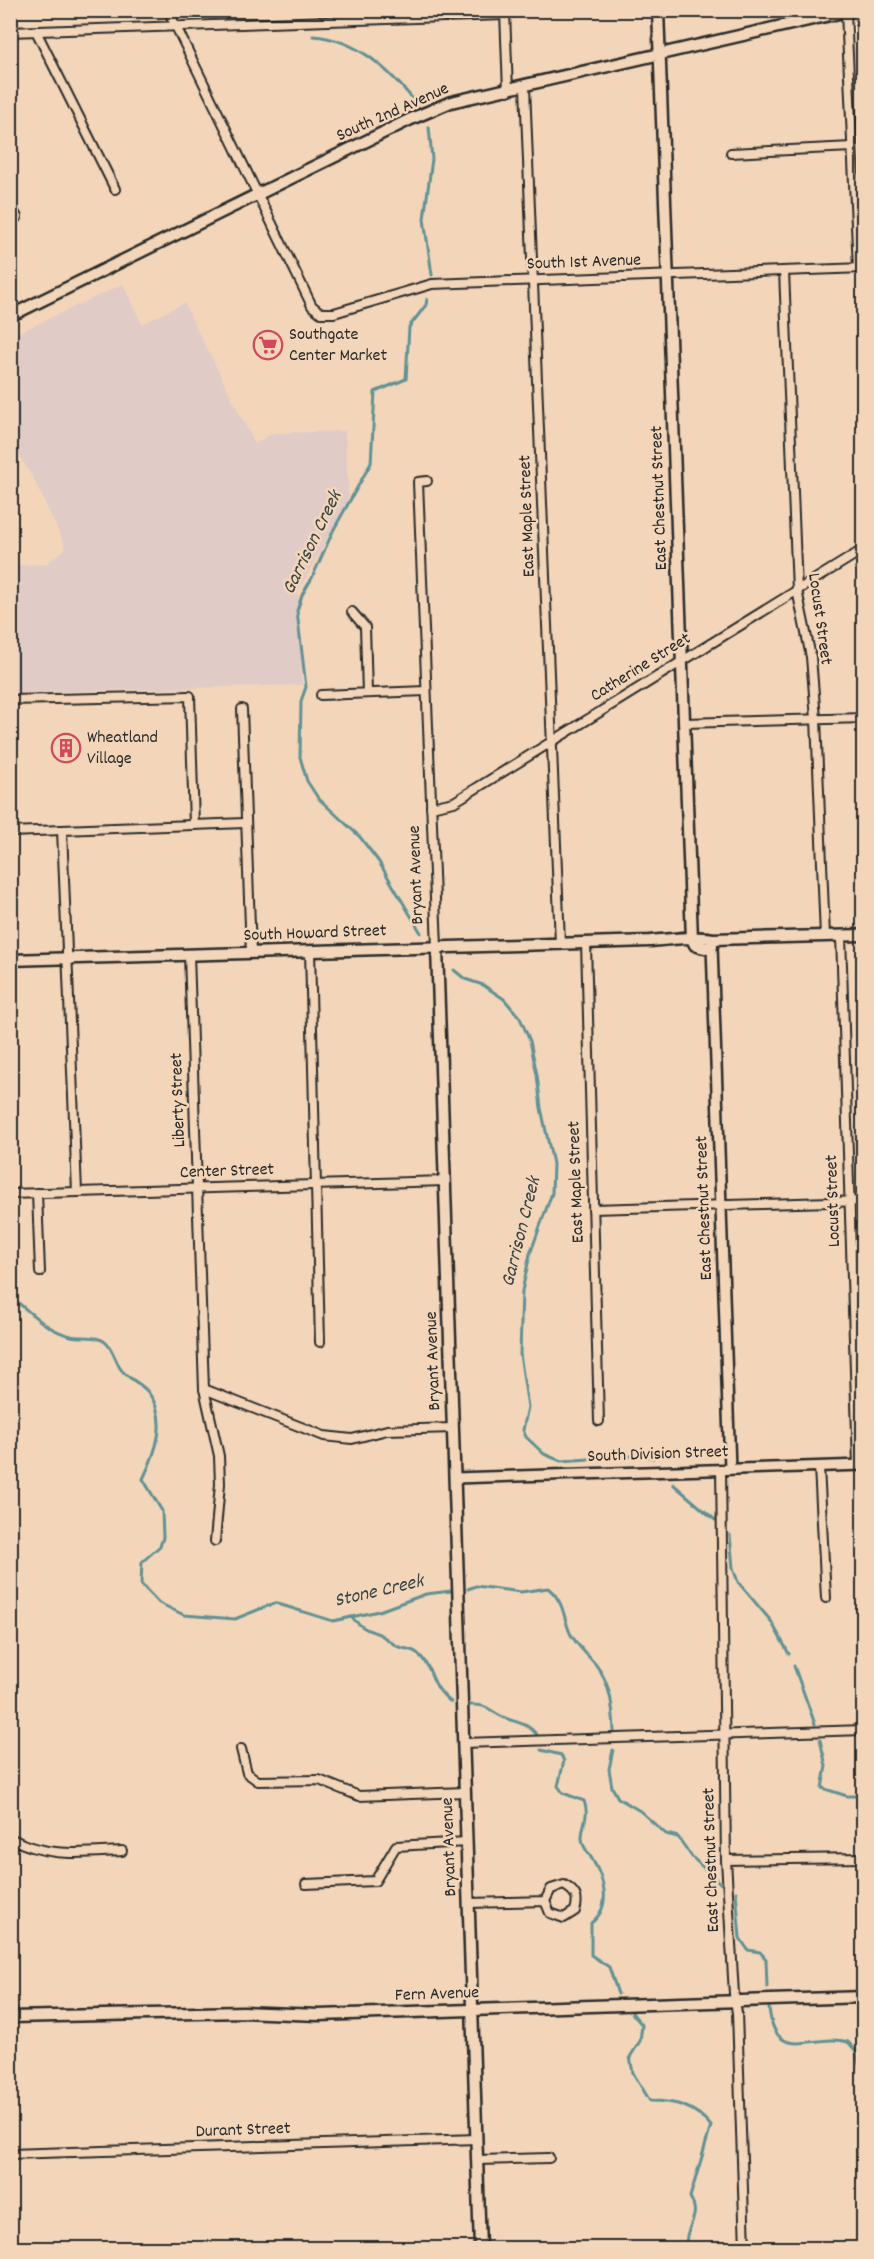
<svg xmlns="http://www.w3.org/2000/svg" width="874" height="2259" viewBox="0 0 874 2259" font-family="Dekko,sans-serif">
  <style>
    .built { fill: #e1cbc6 }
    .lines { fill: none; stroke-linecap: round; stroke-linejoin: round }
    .stream { stroke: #609194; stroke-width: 3 }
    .minor-casing { stroke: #2b2b2b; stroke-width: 12 }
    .tertiary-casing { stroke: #2b2b2b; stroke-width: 14 }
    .secondary-casing { stroke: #2b2b2b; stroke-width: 15 }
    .minor { stroke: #f3d6b9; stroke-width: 8 }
    .tertiary { stroke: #f3d6b9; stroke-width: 9 }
    .secondary { stroke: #f3d6b9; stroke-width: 10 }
    .labels { text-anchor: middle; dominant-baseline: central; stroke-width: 5; stroke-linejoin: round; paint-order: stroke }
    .street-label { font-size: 18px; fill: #2b2b2b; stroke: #f3d6b9 }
    .poi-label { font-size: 18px; fill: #2b2b2b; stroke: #f3d6b9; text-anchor: start }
    .water-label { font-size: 20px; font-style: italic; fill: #384445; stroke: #f3d6b9 }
  </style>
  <rect width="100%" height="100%" fill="#f3d6b9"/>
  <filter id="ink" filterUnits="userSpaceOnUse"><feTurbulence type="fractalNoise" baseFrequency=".0167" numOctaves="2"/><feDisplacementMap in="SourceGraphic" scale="12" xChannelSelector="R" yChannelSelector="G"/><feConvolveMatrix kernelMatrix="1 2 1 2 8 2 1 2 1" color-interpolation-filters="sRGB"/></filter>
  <g filter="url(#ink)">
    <!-- built -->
    <path class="built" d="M123,284L142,324L184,303L255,444L273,433L345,431L349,499L298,592L302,685L11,693V565L46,564L66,548L35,482L11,441V336Z"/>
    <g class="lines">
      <!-- stream -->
      <g class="stream">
        <path d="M295,10L296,12"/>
        <path d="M313,36C358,39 390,71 417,104"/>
        <path d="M429,127L432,159L424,219L432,275"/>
        <path d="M421,933L379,862L360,837L318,798L307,781L300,757L301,701L306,687L297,611L302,595L312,578L334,529L371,463L375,392L406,379L409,327L426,305L427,299"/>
        <path d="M454,970L465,979L483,985L504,999L520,1018L530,1041L537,1075L541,1108L553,1164L552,1193L530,1254L522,1291L520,1354L528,1407L523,1430L526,1437L544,1454L561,1461L645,1455L653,1458"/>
        <path d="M10,1296C29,1311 47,1331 71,1336C80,1338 91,1336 99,1339C111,1342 114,1358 120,1368C127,1379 140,1382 148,1392C169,1419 156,1452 143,1479L162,1511L163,1538L160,1546L142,1562L141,1584L159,1603L184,1615L235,1619L275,1603L333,1621L379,1611L426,1594L451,1591"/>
        <path d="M673,1484L715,1520"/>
        <path d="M730,1535L733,1568L738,1582L771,1621L789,1654"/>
        <path d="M468,1589L476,1586L521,1592L548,1588C564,1601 563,1616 570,1633C577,1646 587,1654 596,1665C611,1684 613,1709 614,1731"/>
        <path d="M351,1617C363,1628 364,1629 379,1634C385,1637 392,1644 399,1647C405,1649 412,1649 417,1653C435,1668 428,1684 451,1702"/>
        <path d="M794,1666L815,1724"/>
        <path d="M470,1705C490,1704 489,1712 505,1718C518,1723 528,1723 537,1735"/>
        <path d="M820,1740L826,1766L822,1788L847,1796H864"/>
        <path d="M541,1750L561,1755L564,1761L558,1786L563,1793L584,1801C590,1816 582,1824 582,1838C582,1847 588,1852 592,1859C605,1880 612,1907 591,1923V1955L609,1967L618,1994"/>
        <path d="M613,1750L609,1769L612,1787L618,1798L640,1811L666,1834L678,1837L692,1857L721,1884"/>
        <path d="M736,1892L740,1938L748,1950L760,1952L766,1959L767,1987"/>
        <path d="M769,2008C775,2066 814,2032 848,2042L856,2051L864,2088"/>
        <path d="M632,2013L642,2025L640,2041L630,2057L633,2073L650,2101C675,2101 695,2106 711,2126L690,2197C703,2220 683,2224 687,2248"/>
        <path d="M653,2248L662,2246L669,2248"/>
      </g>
      <!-- minor casing -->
      <g class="minor-casing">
        <g id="minor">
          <path d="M168,10L312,306L321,313H334L432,284L864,268"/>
          <path d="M505,12L508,91"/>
          <path d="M846,12L858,268"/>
          <path d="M36,31L115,189"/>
          <path d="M10,32L505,15"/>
          <path d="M525,87L560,943"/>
          <path d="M731,153L852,147"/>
          <path d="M10,205L17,217L10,218"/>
          <path d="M784,271L797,590L811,657L816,719L825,936"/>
          <path d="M427,481L418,482L437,947"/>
          <path d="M352,612L365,627L367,693"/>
          <path d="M321,695L426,691"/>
          <path d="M10,700L190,696L194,825"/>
          <path d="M242,709L251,953"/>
          <path d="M685,723L864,718"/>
          <path d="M431,807L454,802L864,549"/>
          <path d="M62,830L77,1192"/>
          <path d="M10,832L245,823"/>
          <path d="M841,935L858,1465"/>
          <path d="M586,943L599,1421"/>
          <path d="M310,951L320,1342"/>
          <path d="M189,955L204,1389L219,1456L220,1484L215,1541"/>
          <path d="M37,1193L40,1272"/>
          <path d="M10,1194L445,1181"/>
          <path d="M593,1209L864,1201"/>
          <path d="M204,1389L324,1436L352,1439L387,1430L453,1428"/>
          <path d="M819,1467L826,1598"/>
          <path d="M721,1469L726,1860L734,1994L737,2013L745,2248"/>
          <path d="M463,1743L864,1730"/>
          <path d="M241,1749L247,1773L258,1781L319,1780L359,1796L465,1792"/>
          <path d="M10,1838C48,1858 80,1853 122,1851"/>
          <path d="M726,1860L864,1858"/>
          <path d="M306,1884L375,1881L396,1846L467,1842"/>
          <path d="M469,1903L545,1901L550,1913L564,1918L575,1911C579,1898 576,1892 564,1885L551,1889L545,1901"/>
          <path d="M10,2154L477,2139"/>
          <path d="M477,2160L549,2158"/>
        </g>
      </g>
      <!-- tertiary casing -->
      <g class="tertiary-casing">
        <g id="tertiary">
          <path d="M712,946L730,1469"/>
          <path d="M455,1478L864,1465"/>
        </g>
      </g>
      <!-- secondary casing -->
      <g class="secondary-casing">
        <g id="secondary">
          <path d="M658,10L692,939"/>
          <path d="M10,316L411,119L451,102L852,10"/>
          <path d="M712,939L864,935"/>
          <path d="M437,947L480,2248"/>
          <path d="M10,960L650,941C662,940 705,935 712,939V946C706,950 701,947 695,945L692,939"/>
          <path d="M10,2017L243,2012L319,2015L864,1997"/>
        </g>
      </g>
      <!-- minor -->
      <use href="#minor" class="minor"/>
      <!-- tertiary -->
      <use href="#tertiary" class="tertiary"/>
      <!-- secondary -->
      <use href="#secondary" class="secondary"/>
    </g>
  </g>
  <!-- icons -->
  <defs>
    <g id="supermarket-ring" transform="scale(1.5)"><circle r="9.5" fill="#f3d6b9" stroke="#d1495b" stroke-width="1.5"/><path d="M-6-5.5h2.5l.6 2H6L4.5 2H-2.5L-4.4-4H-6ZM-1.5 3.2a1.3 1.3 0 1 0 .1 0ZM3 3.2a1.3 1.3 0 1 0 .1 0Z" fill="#d1495b"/></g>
    <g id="building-ring" transform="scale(1.5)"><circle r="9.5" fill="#f3d6b9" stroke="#d1495b" stroke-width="1.5"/><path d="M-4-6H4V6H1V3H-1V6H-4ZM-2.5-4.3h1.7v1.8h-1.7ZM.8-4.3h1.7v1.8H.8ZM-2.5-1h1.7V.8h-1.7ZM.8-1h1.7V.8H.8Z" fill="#d1495b"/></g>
  </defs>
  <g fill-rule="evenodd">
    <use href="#supermarket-ring" x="268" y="345"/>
    <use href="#building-ring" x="66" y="748"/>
  </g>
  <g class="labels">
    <!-- street labels -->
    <g class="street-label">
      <text transform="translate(393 113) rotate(-24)">South 2nd Avenue</text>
      <text transform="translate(584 263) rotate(-2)">South 1st Avenue</text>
      <text transform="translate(660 498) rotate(-92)">East Chestnut Street</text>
      <text transform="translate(528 516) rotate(-92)">East Maple Street</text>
      <text transform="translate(819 619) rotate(82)">Locust Street</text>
      <text transform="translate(641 668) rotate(-32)">Catherine Street</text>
      <text transform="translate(417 875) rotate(-92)">Bryant Avenue</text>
      <text transform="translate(315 934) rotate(-2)">South Howard Street</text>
      <text transform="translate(179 1100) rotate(-92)">Liberty Street</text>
      <text transform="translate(227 1172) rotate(-2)">Center Street</text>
      <text transform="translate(577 1182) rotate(-92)">East Maple Street</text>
      <text transform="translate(834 1201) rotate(-92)">Locust Street</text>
      <text transform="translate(705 1208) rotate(-92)">East Chestnut Street</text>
      <text transform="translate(434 1361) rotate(-92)">Bryant Avenue</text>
      <text transform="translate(658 1455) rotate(-2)">South Division Street</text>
      <text transform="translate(450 1847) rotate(-92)">Bryant Avenue</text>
      <text transform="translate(712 1860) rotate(-92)">East Chestnut Street</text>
      <text transform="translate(437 1995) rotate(-2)">Fern Avenue</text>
      <text transform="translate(243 2131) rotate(-2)">Durant Street</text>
    </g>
    <!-- poi labels -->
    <g class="poi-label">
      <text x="289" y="335">Southgate<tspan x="289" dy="21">Center Market</tspan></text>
      <text x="87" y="738">Wheatland<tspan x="87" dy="21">Village</tspan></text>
    </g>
    <!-- water labels -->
    <g class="water-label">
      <text transform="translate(313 543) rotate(-64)">Garrison Creek</text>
      <text transform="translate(522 1232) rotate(-76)">Garrison Creek</text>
      <text transform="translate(379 1592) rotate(-13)">Stone Creek</text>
    </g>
  </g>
  <!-- margin -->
  <rect width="874" height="2259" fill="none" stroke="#f3d6b9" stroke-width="36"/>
  <rect x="18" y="18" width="838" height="2223" fill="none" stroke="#2b2b2b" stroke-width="2" filter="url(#ink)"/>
</svg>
